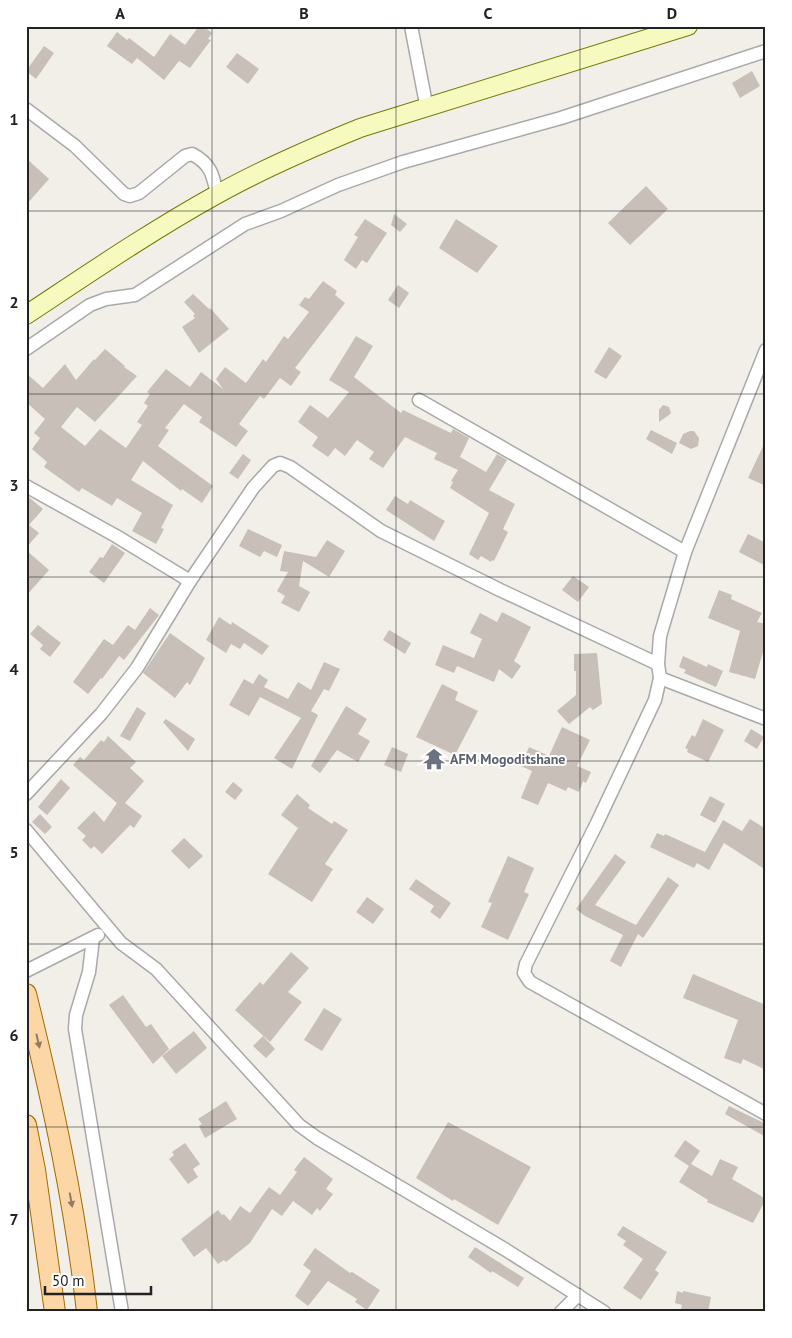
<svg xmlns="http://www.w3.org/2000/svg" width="792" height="1338" viewBox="0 0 792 1338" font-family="'PT Sans',sans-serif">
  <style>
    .building { fill: #c7bfb8 }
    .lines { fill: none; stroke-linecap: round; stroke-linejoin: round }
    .street-casing { stroke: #a9a9a9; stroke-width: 15 }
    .secondary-casing { stroke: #707d05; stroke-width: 20 }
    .primary-casing { stroke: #a06b00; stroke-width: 22 }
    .street { stroke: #fff; stroke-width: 12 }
    .secondary { stroke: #f7fabf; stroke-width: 18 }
    .primary { stroke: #fcd6a4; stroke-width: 20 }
    .oneway { fill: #8f7c63 }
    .grid { fill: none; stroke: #222; stroke-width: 1; stroke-opacity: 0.55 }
    .labels { text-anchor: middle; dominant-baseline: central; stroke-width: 4; stroke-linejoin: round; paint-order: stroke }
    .worship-label { font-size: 14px; font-weight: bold; fill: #5b616d; stroke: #fff; text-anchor: start }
    .neatline { fill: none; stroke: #222; stroke-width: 2 }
    .grid-label { font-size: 16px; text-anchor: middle; font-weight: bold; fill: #222 }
  </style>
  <rect width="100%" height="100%" fill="#f2efe9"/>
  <!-- building -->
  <g class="building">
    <path d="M199,26H203L212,33L208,39L211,40L190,68L179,61L164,80L137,58L132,64L107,46L117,32L127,40L129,38L154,57L170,34L185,45Z"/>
    <path d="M44,46L54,53L36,79L26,71Z"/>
    <path d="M237,53L259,69L248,84L226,67Z"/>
    <path d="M752,71L760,86L740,98L732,83Z"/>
    <path d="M26,158L49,179L26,205Z"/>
    <path d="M646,186L668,209L630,245L608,223Z"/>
    <path d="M394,214L407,224L400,232L391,225Z"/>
    <path d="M365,219L387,233L367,263L362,260L356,269L344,260L358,237L354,235Z"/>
    <path d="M456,219L498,246L477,273L439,248Z"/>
    <path d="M323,281L337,291L335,295L345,303L295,368L301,372L291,386L280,378L264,399L260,396L239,424L248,431L236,447L199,422L202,417L184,404L165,428L169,430L158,446L213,486L202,503L182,489L181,491L143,461L131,480L173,505L161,528L164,529L156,544L132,531L142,513L117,498L112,506L82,488L79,492L44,467L47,462L32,449L40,438L34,433L45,419L26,402V373L43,388L65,364L76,380L94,359L95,360L105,349L125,366L124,367L137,376L95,422L77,407L61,427L85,446L100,429L126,448L142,425L137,422L148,406L144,403L150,394L147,392L166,369L190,387L201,372L223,389L216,379L225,367L246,383L263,359L266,362L284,336L288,339L309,312L299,305L305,297L309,299Z"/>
    <path d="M398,285L409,293L399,308L388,300Z"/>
    <path d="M193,294L209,309L210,308L229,329L199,353L182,327L195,318L193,316L195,314L184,302Z"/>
    <path d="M356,336L373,346L354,377L401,413L403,410L451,433L453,429L469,438L460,457L486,472L497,454L507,460L489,490L515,504L503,529L508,532L494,561L492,560L491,562L481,556L478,560L469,554L489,513L450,488L453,482L451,481L458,470L434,459L437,453L405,437L383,468L369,459L374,452L357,440L345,456L335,448L328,457L312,446L318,437L298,422L310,405L328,418L349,392L329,380Z"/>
    <path d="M609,347L622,356L606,379L594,372Z"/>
    <path d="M663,405L669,407L671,413L669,415L659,422V410Z"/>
    <path d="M651,430L677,443L672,454L646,439Z"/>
    <path d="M690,431H694L699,438L698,446L691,449L679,443L683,434Z"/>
    <path d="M766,440V486L748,478Z"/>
    <path d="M243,454L251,460L238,479L229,473Z"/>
    <path d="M26,495L43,509L29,525L39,533L26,548Z"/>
    <path d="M395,496L408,504L410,500L445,521L434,541L386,510Z"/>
    <path d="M248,529L282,545L277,557L264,551L260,557L239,546Z"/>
    <path d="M748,534L766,543V566L739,552Z"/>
    <path d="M327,540L345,551L329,577L303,561L299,586L310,592L299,612L281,603L285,596L277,591L288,572L280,571L284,551L316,557Z"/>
    <path d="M112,544L125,553L104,583L89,572L100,557L103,558Z"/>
    <path d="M26,550L49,570L26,596Z"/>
    <path d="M573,576L589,587L578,602L562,590Z"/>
    <path d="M719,590L732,595L731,599L762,613L757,622L766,624V642L755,679L729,672L740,631L708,618Z"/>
    <path d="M150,608L159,615L124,660L119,656L102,679L101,678L88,694L73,682L104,639L113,645L128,625L135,630Z"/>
    <path d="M502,612L531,627L514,661L521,666L512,679L499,669L494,682L457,666L454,673L435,665L443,645L474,658L482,639L470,633L480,613L497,622Z"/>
    <path d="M219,617L231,625L232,622L269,646L262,655L244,643L240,649L231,644L226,653L206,640Z"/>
    <path d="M38,625L61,643L50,657L40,649L43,645L30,634Z"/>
    <path d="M389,630L411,643L405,654L383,640Z"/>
    <path d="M170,633L205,658L190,685L187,682L175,698L143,673Z"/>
    <path d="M597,653L602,704L593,710L590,707L569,724L557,711L576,695V671H574V654Z"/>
    <path d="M683,656L707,667L708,664L723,671L716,687L684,673L686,670L679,667Z"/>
    <path d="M324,662L340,669L329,691L324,689L311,711L318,715L292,769L274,758L301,718L260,697L249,716L229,705L244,679L253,684L259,674L268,680L264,687L288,699L298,682L311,690Z"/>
    <path d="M442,684L458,692L455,700L478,711L455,755L416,737Z"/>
    <path d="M346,706L367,719L358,734L370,741L358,762L337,750L320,773L311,766Z"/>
    <path d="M137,707L146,713L130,741L120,736Z"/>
    <path d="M166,719L195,739L188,751L163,722Z"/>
    <path d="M703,719L724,730L708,762L687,752L688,749L685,748L692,735L695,737Z"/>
    <path d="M562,727L590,740L577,766L591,772L586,783L583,781L579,792L568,787L566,791L548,783L538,805L521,798L532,771L521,766L529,747L549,756Z"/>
    <path d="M751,729L764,737L757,749L744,741Z"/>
    <path d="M108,736L136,762L130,768L144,781L125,803L142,816L134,828L130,825L102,854L94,846L91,849L82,840L86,836L77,828L94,811L104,822L117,803L73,765L80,757L84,760L101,740L104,742Z"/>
    <path d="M392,747L408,754L401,772L384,765Z"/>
    <path d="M61,779L70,788L47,815L38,807Z"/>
    <path d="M233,782L243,790L235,800L225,792Z"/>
    <path d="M297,794L310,805L308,808L332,824L334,821L348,830L325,864L333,869L312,902L268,874L298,828L281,815Z"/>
    <path d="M710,796L725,804L715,823L700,815Z"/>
    <path d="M40,814L52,827L45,834L32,822Z"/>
    <path d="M750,819L766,829V870L724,843L709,870L697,863L694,868L650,847L657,833L664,836L665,834L705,852L723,820L742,831Z"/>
    <path d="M184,838L203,856L189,869L171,851Z"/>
    <path d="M615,854L626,862L595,905L636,925L668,877L679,885L643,938L638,934L621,967L610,961L623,935L585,916L576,909Z"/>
    <path d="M508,856L534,868L524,892L529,894L508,940L481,927L492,903L488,902Z"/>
    <path d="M416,879L451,903L440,919L430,912L434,906L409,889Z"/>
    <path d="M367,897L384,909L373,924L356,912Z"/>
    <path d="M291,952L309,968L288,992L302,1002L270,1042L235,1010L260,982L263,985Z"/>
    <path d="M693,974L766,1005V1070L743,1059L741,1064L724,1058L738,1020L683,998Z"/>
    <path d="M123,995L146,1027L151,1024L169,1049L153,1064L109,1005Z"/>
    <path d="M324,1008L342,1019L322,1051L304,1040Z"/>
    <path d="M194,1031L207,1048L176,1074L162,1056Z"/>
    <path d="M263,1036L275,1049L266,1058L253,1046Z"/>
    <path d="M226,1101L237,1119L205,1138L199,1126L202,1124L198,1119Z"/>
    <path d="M729,1106L766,1124V1137L725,1114Z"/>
    <path d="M448,1122L531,1167L498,1225L454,1199L453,1201L416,1178Z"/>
    <path d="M685,1140L700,1151L691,1164L712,1176L720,1159L738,1167L732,1179L766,1199L753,1223L707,1202L708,1200L679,1182L689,1166L674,1156Z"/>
    <path d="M185,1143L200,1164L193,1169L198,1177L188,1184L169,1159L174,1155L172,1152Z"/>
    <path d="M304,1157L333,1179L326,1189L333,1194L320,1211L317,1208L312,1215L293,1201L282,1216L272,1209L250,1243L226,1262L224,1260L218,1264L206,1248L194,1257L181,1239L218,1210L222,1215L224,1214L230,1221L240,1206L250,1213L269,1187L280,1195L297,1172L294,1170Z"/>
    <path d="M623,1226L667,1252L655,1270L659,1273L641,1300L623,1288L643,1259L623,1245L626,1241L617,1235Z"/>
    <path d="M475,1247L524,1278L518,1287L492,1271L491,1273L468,1257Z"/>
    <path d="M315,1248L350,1273L352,1272L380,1290L367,1310L355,1302L357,1299L328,1281L308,1306L295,1296L311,1271L303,1265Z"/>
    <path d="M677,1291L683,1293V1291L711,1297L708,1312H695L681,1309L682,1305L675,1303Z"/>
  </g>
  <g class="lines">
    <!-- street casing -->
    <g class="street-casing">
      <g id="street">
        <path d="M411,26L427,109"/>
        <path d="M26,109L75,146L124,194L130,196L139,193L185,156L192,154C211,164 213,175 217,194"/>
        <path d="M26,349L90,305L106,299L135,295L245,224L281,211L338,185L403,162L561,118L766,51"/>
        <path d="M419,400L685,552"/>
        <path d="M26,486L116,536L190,581"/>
        <path d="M658,664L660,636L685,552L766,350"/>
        <path d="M660,678L655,700L596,825L526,964L524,973L530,982L766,1114"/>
        <path d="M26,794L101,714L137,668L190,581L253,488L273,466L280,463L290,467L381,531L500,590L658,664L660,678L766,719"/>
        <path d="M26,830L121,943L156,969L299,1125L317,1138L506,1250L604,1312"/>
        <path d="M93,938L89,972L76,1015L75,1029L122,1312"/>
        <path d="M26,971L98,935"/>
        <path d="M561,1312L578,1295"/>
      </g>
    </g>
    <!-- secondary casing -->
    <g class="secondary-casing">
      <path id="secondary" d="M26,315C88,274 151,231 216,195C262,169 311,148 360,128L688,26"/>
    </g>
    <!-- primary casing -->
    <g class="primary-casing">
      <g id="primary">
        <path d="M26,994C52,1099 75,1204 87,1312"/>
        <path d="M26,1125L35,1170L55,1312"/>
      </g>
    </g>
    <!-- street -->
    <use href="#street" class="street"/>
    <!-- secondary -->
    <use href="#secondary" class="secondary"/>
    <!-- primary -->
    <use href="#primary" class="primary"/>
  </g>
  <!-- one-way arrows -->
  <defs><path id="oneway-solid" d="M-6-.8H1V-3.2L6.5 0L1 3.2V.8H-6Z" transform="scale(1.25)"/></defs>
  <g class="oneway">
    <use href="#oneway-solid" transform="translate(38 1041) rotate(77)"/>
    <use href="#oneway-solid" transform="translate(71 1200) rotate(80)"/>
  </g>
  <!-- grid -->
  <path class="grid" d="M212,26V1312M396,26V1312M580,26V1312M26,211H766M26,394H766M26,577H766M26,761H766M26,944H766M26,1127H766"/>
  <!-- icons -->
  <defs>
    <g id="temple-bare" transform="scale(1.725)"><path d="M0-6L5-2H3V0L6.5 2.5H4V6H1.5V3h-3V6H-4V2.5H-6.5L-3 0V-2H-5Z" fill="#6b7280" stroke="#fff" stroke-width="2.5" paint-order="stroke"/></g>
  </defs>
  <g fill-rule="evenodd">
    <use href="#temple-bare" x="434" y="759"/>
  </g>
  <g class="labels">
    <!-- worship labels -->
    <g class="worship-label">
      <text x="450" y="759">AFM Mogoditshane</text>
    </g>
  </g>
  <!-- border -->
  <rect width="792" height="1338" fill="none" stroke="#ffffff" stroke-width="55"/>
  <!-- scale -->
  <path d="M45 1286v8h106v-8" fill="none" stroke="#222222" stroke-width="2.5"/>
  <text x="52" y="1286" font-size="15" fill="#222222" stroke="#ffffff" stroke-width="4" paint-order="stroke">50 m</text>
  <rect x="28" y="28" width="736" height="1282" class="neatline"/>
  <g class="grid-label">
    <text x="120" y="19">A</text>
    <text x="304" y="19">B</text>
    <text x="488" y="19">C</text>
    <text x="672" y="19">D</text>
    <text x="14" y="125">1</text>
    <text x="14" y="308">2</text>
    <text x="14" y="491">3</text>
    <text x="14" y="675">4</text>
    <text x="14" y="858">5</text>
    <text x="14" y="1041">6</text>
    <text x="14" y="1225">7</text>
  </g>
</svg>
